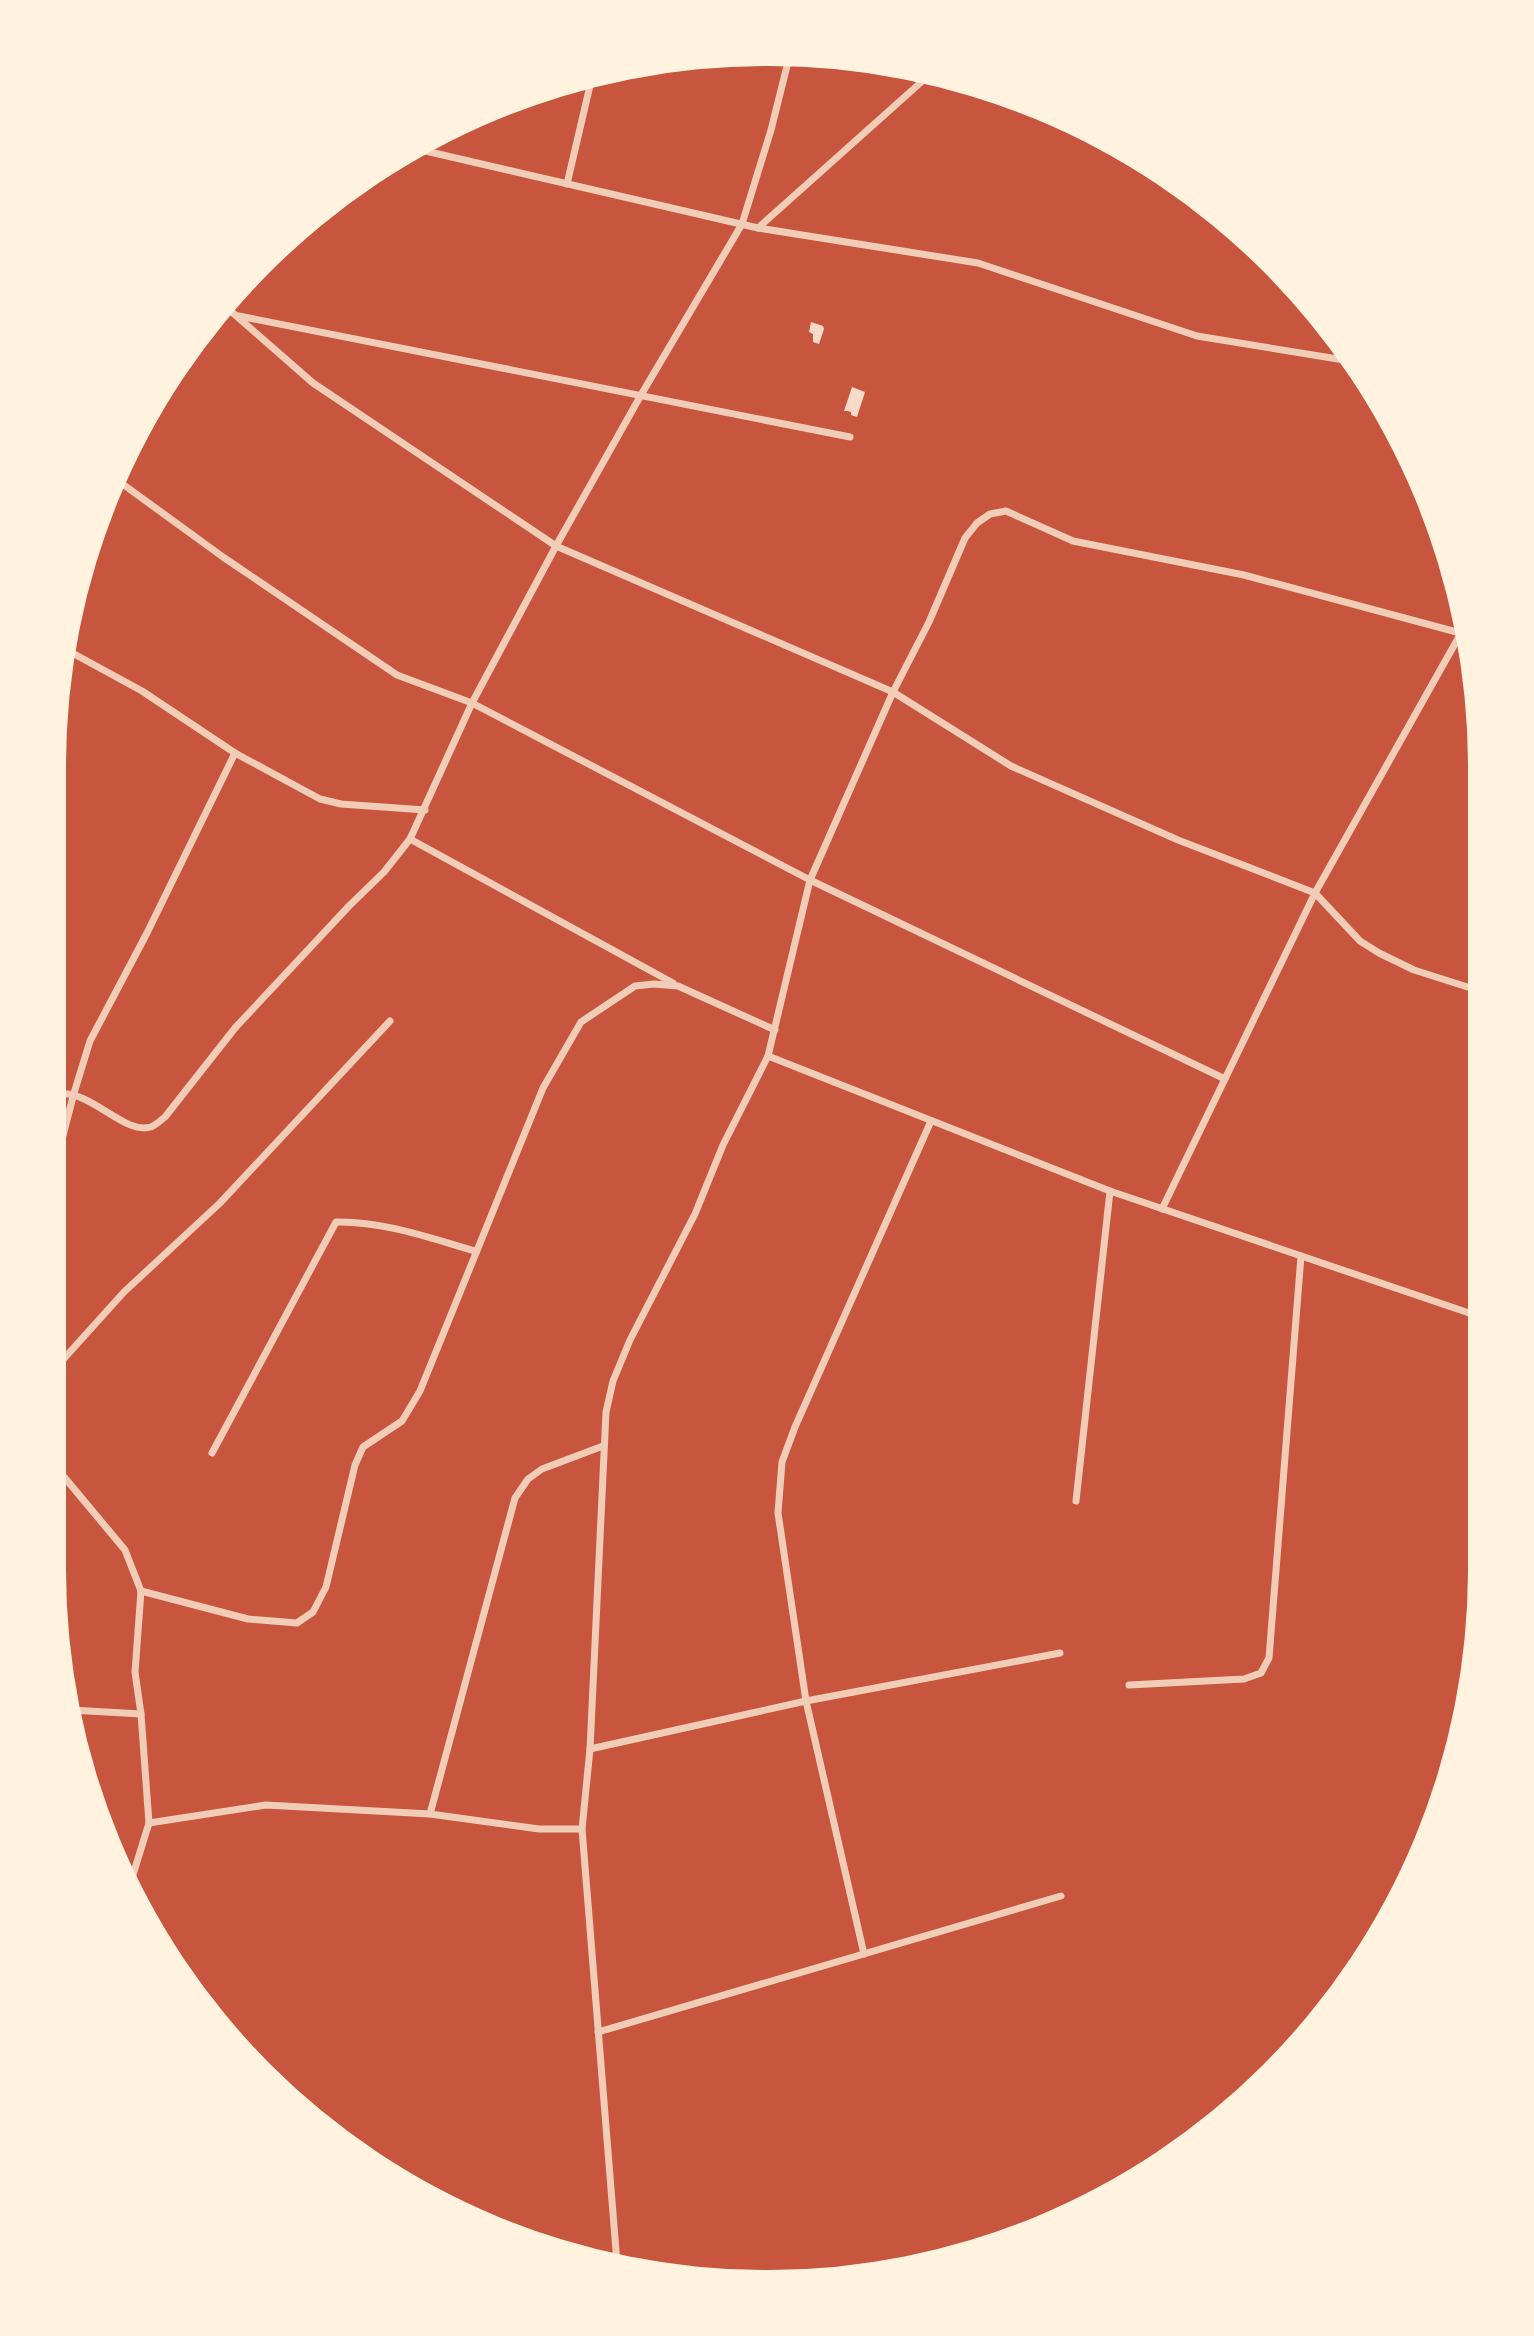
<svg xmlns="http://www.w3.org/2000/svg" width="1534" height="2336" viewBox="0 0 1534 2336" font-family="Commissioner,sans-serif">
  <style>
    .building { fill: #f7dbc8 }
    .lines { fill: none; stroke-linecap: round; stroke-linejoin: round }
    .minor { stroke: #f1ccb7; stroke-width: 7 }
  </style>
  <rect width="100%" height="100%" fill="#c8553d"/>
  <!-- building -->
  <g class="building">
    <path d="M811,322L823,326L824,329L819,344L813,342V334L809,332Z"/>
    <path d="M852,387L865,392L857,417L851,415V412L848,411H844Z"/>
  </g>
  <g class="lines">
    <!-- minor -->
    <g class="minor">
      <path d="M417,149L758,228L978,263L1197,336L1350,361"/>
      <path d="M567,184L592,77"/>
      <path d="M758,228L928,76"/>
      <path d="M225,306L313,383L556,546L893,692L1011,766L1178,840L1315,893L1360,941L1379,953L1414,970L1477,990"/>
      <path d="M239,316L850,437"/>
      <path d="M117,480L223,557L397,675L472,703L810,880L1225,1079"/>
      <path d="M65,649L142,691L235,753L320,799L341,804L425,810"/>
      <path d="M410,839L673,983"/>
      <path d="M768,1056L1110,1191L1475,1315"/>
      <path d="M60,1094C92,1091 124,1135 151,1127C156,1125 161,1120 165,1117L235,1028L349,906L384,872L410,839L472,703L556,546L641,395L742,224L771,130L789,58"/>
      <path d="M60,1147L74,1093L90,1041L147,933L235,753"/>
      <path d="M1162,1209L1315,893L1461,633"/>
      <path d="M60,1363L124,1292L220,1203L390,1021"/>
      <path d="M212,1453L336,1222C383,1221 430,1238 475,1251"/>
      <path d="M60,1472L125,1550L141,1591L135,1672L141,1714L149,1823L132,1878"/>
      <path d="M1076,1501L1110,1191"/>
      <path d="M141,1591L248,1619L297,1623L313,1612L326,1587L355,1465L363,1447L402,1421L420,1391L543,1088L581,1022L635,986L654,984L678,986L775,1030"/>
      <path d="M1129,1685L1244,1679L1261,1673L1269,1658L1301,1256"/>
      <path d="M71,1710L141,1714"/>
      <path d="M590,1749L806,1701L1060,1653"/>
      <path d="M430,1814L515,1498L528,1479L542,1469L603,1446"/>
      <path d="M149,1823L266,1805L430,1814L539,1829H582"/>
      <path d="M864,1954L806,1701L778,1513L782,1462L795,1427L931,1121"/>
      <path d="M598,2032L1061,1896"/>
      <path d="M617,2263L582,1829L590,1749L606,1412L613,1381L630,1340L695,1214L723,1145L768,1056L810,880L893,692L929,622L965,538L977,523L990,514L1006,511L1073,541L1244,575L1464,634"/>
    </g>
  </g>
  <!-- crop -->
  <path d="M0 0H1534V2336H0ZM766 66H768A700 700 0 0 1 1468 766V1570A700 700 0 0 1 768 2270H766A700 700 0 0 1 66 1570V766A700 700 0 0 1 766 66Z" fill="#fff3e0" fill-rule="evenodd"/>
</svg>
